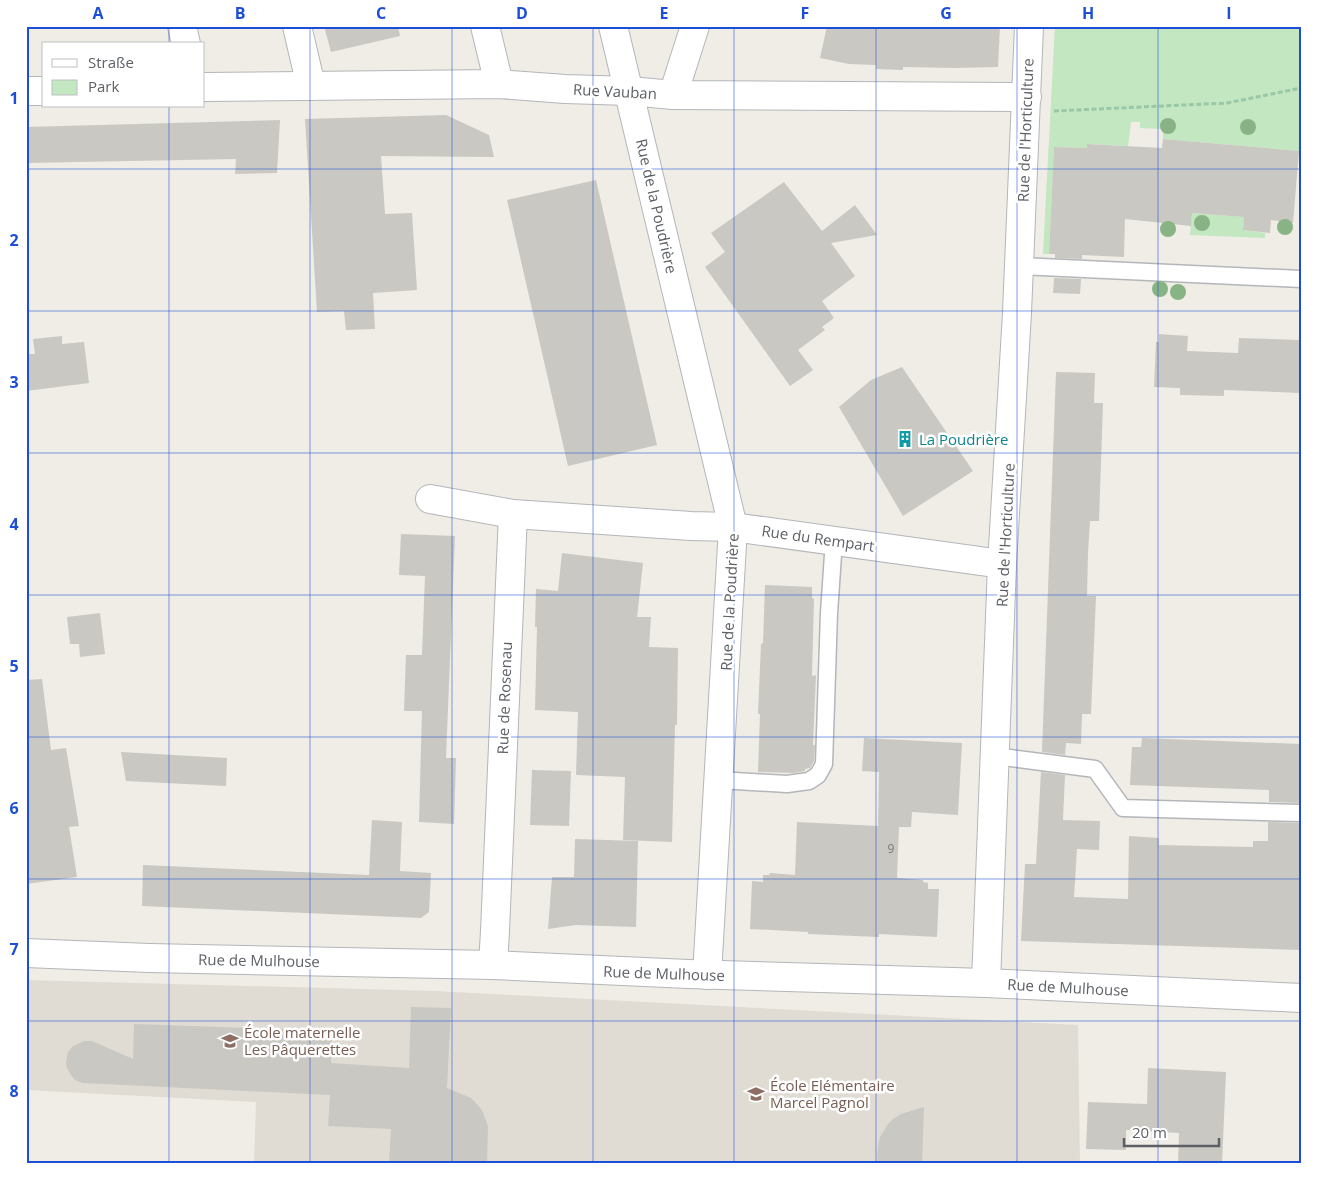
<svg xmlns="http://www.w3.org/2000/svg" width="1327" height="1190" viewBox="0 0 1327 1190" font-family="'Open Sans',sans-serif">
  <style>
    .education { fill: #e0dcd3 }
    .green { fill: #c2e7c1 }
    .building { fill: #cac8c2 }
    .lines { fill: none; stroke-linecap: round; stroke-linejoin: round }
    .lane-casing { stroke: #b3b6ba; stroke-width: 19 }
    .street-casing { stroke: #b3b6ba; stroke-width: 30 }
    .path { stroke: #9ac8a7; stroke-width: 3; stroke-dasharray: 5 2.5; stroke-linecap: butt }
    .lane { stroke: #fff; stroke-width: 16 }
    .street { stroke: #fff; stroke-width: 28 }
    .tree { fill: #88b485 }
    .grid { fill: none; stroke: #1d4ed8; stroke-width: 1; stroke-opacity: 0.55 }
    .labels { text-anchor: middle; dominant-baseline: central; stroke-width: 5; stroke-linejoin: round; paint-order: stroke }
    .number-label { font-size: 12px; fill: #787b7d }
    .street-label { font-size: 15px; fill: #5d6166; stroke: #fff }
    .culture-label { font-size: 15px; fill: #0d838f; stroke: #fff; text-anchor: start }
    .education-label { font-size: 15px; fill: #785e54; stroke: #fff; text-anchor: start }
    .neatline { fill: none; stroke: #1d4ed8; stroke-width: 2 }
    .grid-label { font-size: 16px; text-anchor: middle; font-weight: bold; fill: #1d4ed8 }
  </style>
  <rect width="100%" height="100%" fill="#efede5"/>
  <!-- education -->
  <path class="education" d="M26,980L436,991L1078,1025L1080,1164H254L256,1102L26,1090Z"/>
  <!-- green -->
  <g class="green">
    <path d="M1055,26H1301V132L1299,151L1163,139V129L1140,128V122H1131L1128,146L1087,144V148L1054,147L1049,254H1043Z"/>
    <path d="M1192,213L1244,217L1243,230L1265,233V238L1190,235Z"/>
  </g>
  <!-- building -->
  <g class="building">
    <path d="M324,26H398L400,36L331,52Z"/>
    <path d="M827,26H1000L998,67L955,68L903,67V70L876,69V65L849,64L820,58Z"/>
    <path d="M446,115L489,135L494,157L381,156L385,214L412,213L417,290L373,293L375,329L346,330L344,311L317,312L305,119Z"/>
    <path d="M280,120L277,173L235,174L236,159L26,163V127Z"/>
    <path d="M1163,139L1299,151L1293,223L1271,220L1270,233L1243,230L1244,217L1192,213L1191,226L1125,219L1124,257L1082,255V259L1055,258V254H1049L1054,147L1087,148V144L1162,148Z"/>
    <path d="M596,180L657,445L568,466L507,200Z"/>
    <path d="M784,182L822,231L855,205L877,235L831,243L855,276L822,301L834,318L822,327L825,330L798,350L813,370L790,386L705,267L725,252L711,233Z"/>
    <path d="M1054,278L1081,279L1080,294L1053,293Z"/>
    <path d="M1159,334L1188,336L1187,351L1238,353L1239,338L1301,340V393L1224,390V396L1180,395V388L1154,387L1156,342H1159Z"/>
    <path d="M62,336V344L84,342L89,383L26,391V354H35L33,339Z"/>
    <path d="M902,367L973,471L903,516L839,407L871,380Z"/>
    <path d="M1056,372L1095,373L1094,403H1103L1099,521H1090L1088,553L1087,596H1096L1091,714H1082L1081,744L1066,743L1065,755L1042,752Z"/>
    <path d="M401,534L455,536L446,758H456L454,824L419,822L422,711H404L406,655H422L425,576L399,575Z"/>
    <path d="M562,553L643,563L637,617H651L649,647L678,648L677,725H675L672,842L623,840L625,777L576,775L578,712L535,710L537,627H535L536,589L558,591Z"/>
    <path d="M765,585L812,587V598L814,599L812,676L816,675L813,745H815L814,761L810,768L805,769V771L794,773L758,772L760,714H758L761,644L763,643Z"/>
    <path d="M100,613L105,654L80,657L79,644H70L67,617Z"/>
    <path d="M42,679L51,750L66,748L79,826L69,827L77,877L26,884V680Z"/>
    <path d="M864,738L962,743L958,815L912,812L911,827H899L897,878L923,880V882L928,883V889H939L937,937L879,934V937L808,934V932L750,929L752,881L763,882V875H769L770,873L795,875L797,822L878,826L879,772L862,771Z"/>
    <path d="M1142,738L1301,744L1300,803L1269,802V790L1130,785L1132,747H1141Z"/>
    <path d="M121,752L227,758L226,786L126,781Z"/>
    <path d="M532,770L571,771L569,826L530,825Z"/>
    <path d="M1041,772L1065,775L1063,820L1100,821L1099,850L1077,849L1074,897L1128,899L1129,836L1159,838V845L1253,847V841H1268V822L1300,823L1301,950L1021,941L1025,864H1036Z"/>
    <path d="M372,820L402,822L400,871L431,873L429,912L421,918L142,906L143,865L369,875Z"/>
    <path d="M575,839L638,841L636,927L576,925L548,929L552,877H574Z"/>
    <path d="M411,1007L451,1008L447,1088L471,1098L476,1103L482,1110L488,1126L487,1164H389L391,1129L328,1126L330,1095L83,1083L75,1080L71,1075L67,1068L66,1062L68,1052L73,1046L84,1041H92L133,1059L134,1024L332,1031L331,1063L409,1068Z"/>
    <path d="M1148,1068L1226,1072L1222,1164H1178L1179,1133L1126,1130V1150L1086,1149L1088,1102L1147,1104Z"/>
    <path d="M924,1107L922,1164H877L878,1146L880,1137L888,1124L893,1119L901,1114Z"/>
  </g>
  <g class="lines">
    <!-- lane casing -->
    <g class="lane-casing">
      <g id="lane">
        <path d="M1020,266L1301,279"/>
        <path d="M995,756L1095,769L1123,808L1301,813"/>
        <path d="M719,780L787,784L809,781L818,775L824,764L829,613L834,540"/>
      </g>
    </g>
    <!-- street casing -->
    <g class="street-casing">
      <g id="street">
        <path d="M182,26L186,44"/>
        <path d="M297,26L311,86"/>
        <path d="M485,26L499,84"/>
        <path d="M613,26L733,527L707,975"/>
        <path d="M204,87L499,84L565,89L630,91L673,95L1027,97"/>
        <path d="M26,91H44"/>
        <path d="M673,95L695,26"/>
        <path d="M430,499L513,514L691,526L733,527L1002,564"/>
        <path d="M26,953L149,958L493,965L688,974L986,983L1301,998"/>
        <path d="M493,965L495,931L513,514"/>
        <path d="M986,983L1002,564L1017,313L1029,26"/>
      </g>
    </g>
    <!-- path -->
    <path class="path" d="M1054,111L1227,103L1301,88"/>
    <!-- lane -->
    <use href="#lane" class="lane"/>
    <!-- street -->
    <use href="#street" class="street"/>
  </g>
  <!-- trees -->
  <g class="tree">
    <circle cx="1168" cy="126" r="8"/>
    <circle cx="1248" cy="127" r="8"/>
    <circle cx="1202" cy="223" r="8"/>
    <circle cx="1285" cy="227" r="8"/>
    <circle cx="1168" cy="229" r="8"/>
    <circle cx="1160" cy="289" r="8"/>
    <circle cx="1178" cy="292" r="8"/>
  </g>
  <!-- grid -->
  <path class="grid" d="M169,26V44M310,26V1164M452,26V1164M593,26V1164M734,26V1164M876,26V1164M1017,26V1164M1158,26V1164M169,106V1164M26,169H1301M26,311H1301M26,453H1301M26,595H1301M26,737H1301M26,879H1301M26,1021H1301"/>
  <!-- icons -->
  <defs>
    <g id="building-bare" transform="scale(1.35)"><path d="M-4-6H4V6H1V3H-1V6H-4ZM-2.5-4.3h1.7v1.8h-1.7ZM.8-4.3h1.7v1.8H.8ZM-2.5-1h1.7V.8h-1.7ZM.8-1h1.7V.8H.8Z" fill="#0f9aa8" stroke="#fff" stroke-width="2.5" paint-order="stroke"/></g>
    <g id="school-bare" transform="scale(1.35)"><path d="M0-5L7-2L0 1L-7-2ZM-4 1L0 2.5L4 1V4Q0 6-4 4Z" fill="#8d6e63" stroke="#fff" stroke-width="2.5" paint-order="stroke"/></g>
  </defs>
  <g fill-rule="evenodd">
    <use href="#building-bare" x="905" y="439"/>
    <use href="#school-bare" x="230" y="1041"/>
    <use href="#school-bare" x="756" y="1094"/>
  </g>
  <g class="labels">
    <!-- number labels -->
    <g class="number-label">
      <text x="891" y="848">9</text>
    </g>
    <!-- street labels -->
    <g class="street-label">
      <text transform="translate(615 91) rotate(3)">Rue Vauban</text>
      <text transform="translate(1025 130) rotate(-88)">Rue de l'Horticulture</text>
      <text transform="translate(657 206) rotate(77)">Rue de la Poudrière</text>
      <text transform="translate(1005 535) rotate(-87)">Rue de l'Horticulture</text>
      <text transform="translate(818 538) rotate(8)">Rue du Rempart</text>
      <text transform="translate(729 602) rotate(-87)">Rue de la Poudrière</text>
      <text transform="translate(504 698) rotate(-88)">Rue de Rosenau</text>
      <text transform="translate(259 960) rotate(1)">Rue de Mulhouse</text>
      <text transform="translate(664 973) rotate(2)">Rue de Mulhouse</text>
      <text transform="translate(1068 987) rotate(3)">Rue de Mulhouse</text>
    </g>
    <!-- culture labels -->
    <g class="culture-label">
      <text x="919" y="439">La Poudrière</text>
    </g>
    <!-- education labels -->
    <g class="education-label">
      <text x="244" y="1032">École maternelle<tspan x="244" dy="17">Les Pâquerettes</tspan></text>
      <text x="770" y="1085">École Elémentaire<tspan x="770" dy="17">Marcel Pagnol</tspan></text>
    </g>
  </g>
  <!-- border -->
  <rect width="1327" height="1190" fill="none" stroke="#ffffff" stroke-width="55"/>
  <!-- legend -->
  <rect x="42" y="42" width="162" height="65" fill="#ffffff" stroke="#bec0c2"/>
  <rect x="52" y="59" width="25" height="8" fill="#ffffff" stroke="#bec0c2"/>
  <text x="88" y="68" font-size="15" fill="#5d6166">Straße</text>
  <rect x="52" y="80" width="25" height="15" fill="#c2e7c1" stroke="#bec0c2"/>
  <text x="88" y="92" font-size="15" fill="#5d6166">Park</text>
  <!-- scale -->
  <path d="M1124 1138v8h95v-8" fill="none" stroke="#5d6166" stroke-width="2.5"/>
  <text x="1132" y="1138" font-size="15" fill="#5d6166" stroke="#ffffff" stroke-width="4" paint-order="stroke">20 m</text>
  <rect x="28" y="28" width="1272" height="1134" class="neatline"/>
  <g class="grid-label">
    <text x="98" y="19">A</text>
    <text x="240" y="19">B</text>
    <text x="381" y="19">C</text>
    <text x="522" y="19">D</text>
    <text x="664" y="19">E</text>
    <text x="805" y="19">F</text>
    <text x="946" y="19">G</text>
    <text x="1088" y="19">H</text>
    <text x="1229" y="19">I</text>
    <text x="14" y="104">1</text>
    <text x="14" y="246">2</text>
    <text x="14" y="388">3</text>
    <text x="14" y="530">4</text>
    <text x="14" y="672">5</text>
    <text x="14" y="814">6</text>
    <text x="14" y="955">7</text>
    <text x="14" y="1097">8</text>
  </g>
</svg>
